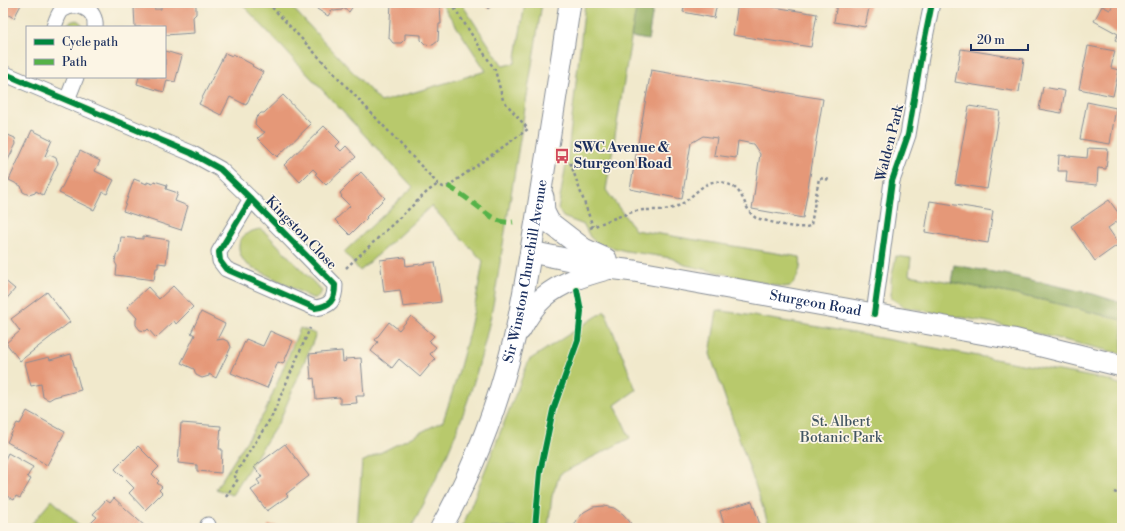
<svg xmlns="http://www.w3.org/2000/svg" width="1125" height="531" viewBox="0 0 1125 531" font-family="'Libre Bodoni',serif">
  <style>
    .green { fill: #b8c96c; stroke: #6a7c65 }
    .forest { fill: #92ad60; stroke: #566e5f }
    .building { fill: #e59878 }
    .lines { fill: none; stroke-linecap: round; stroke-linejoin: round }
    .minor-casing { stroke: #868c95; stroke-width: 17 }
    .secondary-casing { stroke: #868c95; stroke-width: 23 }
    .path { stroke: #868c95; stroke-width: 2.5; stroke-dasharray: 3 3; stroke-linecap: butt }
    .minor { stroke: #fff; stroke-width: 15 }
    .secondary { stroke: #fff; stroke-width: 21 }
    .quiet { stroke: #55b248; stroke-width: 5; stroke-dasharray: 10 5; stroke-linecap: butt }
    .cycleway-casing { stroke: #fcf5e5; stroke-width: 8 }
    .cycleway { stroke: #00873e; stroke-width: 6 }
    .labels { text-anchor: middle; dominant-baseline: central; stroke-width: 3.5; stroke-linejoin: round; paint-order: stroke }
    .street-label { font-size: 14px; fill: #1b2f5e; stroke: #fcf5e5 }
    .poi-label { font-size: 14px; font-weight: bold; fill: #1b2f5e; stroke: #fcf5e5; text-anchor: start }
    .park-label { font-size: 14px; fill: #425662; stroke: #fcf5e5 }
  </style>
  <rect width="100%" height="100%" fill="#fcf5e5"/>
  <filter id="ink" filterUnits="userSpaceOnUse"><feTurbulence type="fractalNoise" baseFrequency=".025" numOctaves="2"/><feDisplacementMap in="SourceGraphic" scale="8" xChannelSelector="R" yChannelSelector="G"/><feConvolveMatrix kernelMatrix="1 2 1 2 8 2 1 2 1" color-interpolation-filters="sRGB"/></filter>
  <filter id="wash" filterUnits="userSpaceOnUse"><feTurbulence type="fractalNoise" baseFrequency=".012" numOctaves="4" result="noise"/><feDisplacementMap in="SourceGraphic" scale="16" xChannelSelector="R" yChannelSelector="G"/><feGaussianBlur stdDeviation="0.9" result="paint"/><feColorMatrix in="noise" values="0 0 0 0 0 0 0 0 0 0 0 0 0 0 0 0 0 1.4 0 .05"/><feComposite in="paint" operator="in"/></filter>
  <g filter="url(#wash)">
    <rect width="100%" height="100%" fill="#f1e9cc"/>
    <!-- green -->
    <g class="green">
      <path d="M241,3H288L381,102L486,71L441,3H461L503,66L515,63L525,3H542L495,294C480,379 452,453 411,528H357L362,462L443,421C461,368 474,318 483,261L431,206L360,271L344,252L413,187Z"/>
      <path d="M585,3H637L606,190L635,230L800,257C802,268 798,278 791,286L783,287L685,265L671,258L626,251L598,244L590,237L584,225L563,217L558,209L568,153Z"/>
      <path d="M77,20L82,24L83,27H66C68,22 72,21 77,20Z"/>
      <path d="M260,229L266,233L322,291L317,298H312L246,264C233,247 238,233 260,229Z"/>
      <path d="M896,256L911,258L909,275L957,283L1043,300L1122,320V354L993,323L904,307L891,298V280Z"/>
      <path d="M717,310L837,330L1108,380L1122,385V528H770L710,354Z"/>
      <path d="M605,311L636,390L615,405L630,438L560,474L552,496L548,528H462L529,360Z"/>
      <path d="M300,328L316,334L280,420L232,495L216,489L265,412Z"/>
      <path d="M52,500L82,528H28Z"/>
    </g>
    <!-- forest -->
    <g class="forest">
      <path d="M637,3H654L648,40L631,37Z"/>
      <path d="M954,265L1009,275L1093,294L1122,303V320L1043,300L951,282Z"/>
    </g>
    <g id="blocks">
      <!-- building -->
      <g class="building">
        <path d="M3,3H22L14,18L3,12Z"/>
        <path d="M161,3H193L196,6V14L193,17L194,33L165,35V27H135L134,8L154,7V9H161Z"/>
        <path d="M313,3H355L349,12L343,8L342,10L334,11L332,10L328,16L317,9L318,6Z"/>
        <path d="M391,3H440L441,24H439L438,41L433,45L425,44L421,40V35L405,34V39L401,43H393L389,38Z"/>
        <path d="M483,3H495L488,9Z"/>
        <path d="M685,3H717L714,18L683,12Z"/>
        <path d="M738,3H749L817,14L811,47L733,35Z"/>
        <path d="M837,3H870L865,27L834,22Z"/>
        <path d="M1114,3L1122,8V44L1115,40L1118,34L1094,21L1102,6L1110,10Z"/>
        <path d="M1088,46L1115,51L1111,68L1119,70L1113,96L1079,89Z"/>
        <path d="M961,49L1024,59L1019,92L955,82Z"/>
        <path d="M165,51L182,56L175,82L167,80L164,92L137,84L139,77H165Z"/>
        <path d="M225,53L232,56L233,54L253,65L252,66L263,72L246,105L230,97L221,115L199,104Z"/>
        <path d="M651,70L823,99L803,218L752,209L760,154L753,144L738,141L736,158L714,155L717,138L703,136L691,143L682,199L630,189Z"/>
        <path d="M1043,87L1065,91L1061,113L1039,109Z"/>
        <path d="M283,95L311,124L277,157L258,138L265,132L261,130L255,124L256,118L261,113H264Z"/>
        <path d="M1087,102L1116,108L1110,144L1080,139Z"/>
        <path d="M969,106L1000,111L987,189L955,184Z"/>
        <path d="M324,126L340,142L336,146L341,151L346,146L356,157L326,185L315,174L317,173L313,169L300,182L284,165Z"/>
        <path d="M32,130L52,140L45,156L46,157L50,155L56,158L58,163L43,195L36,191L35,193L29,195L23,192L21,186L9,180Z"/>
        <path d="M8,135L15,138L16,144L3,170V136Z"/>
        <path d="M1088,148L1108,149L1106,169L1098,168L1097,185L1066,182L1067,171H1058L1059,155L1087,158Z"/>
        <path d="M80,151L100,161L95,171L114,180L107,194L103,192L94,210L59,193Z"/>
        <path d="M361,172L385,198L366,217L367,218L350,235L335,220L350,206L341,197L342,196L340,193Z"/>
        <path d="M134,179L147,184V182L153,184L154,181L167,185L166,189L178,193L175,201L188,206L181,230L123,211Z"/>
        <path d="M1109,200L1122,218L1108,228L1119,244L1095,261L1071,226Z"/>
        <path d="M930,201L993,211L988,243L925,232Z"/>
        <path d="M143,236L169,240L166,264L158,263V268H156L154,280L116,275L117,266L115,262L116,255L119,251L121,237L143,239Z"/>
        <path d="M405,257L406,266L435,262L441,302L403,307L400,290L384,292L380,260Z"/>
        <path d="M3,279L15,289L3,303Z"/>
        <path d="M173,286L193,307L176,324L174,321L156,338L148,329L146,331L140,330L136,325V320L137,318L127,307L148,287L159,299Z"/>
        <path d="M47,292L70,322L20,361L6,343L20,331L11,319Z"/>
        <path d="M201,312L225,324L217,340L223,339L229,342L231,347L216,378L209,374V376L202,378L196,375L194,369L181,363L195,335L191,333Z"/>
        <path d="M411,316L434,336L429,341L436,347L430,354L435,359L420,377L399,359L392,368L371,351L378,342L375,340L389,322L399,330Z"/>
        <path d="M270,331L293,341L283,364L278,362L267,388L231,373L246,339L263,346Z"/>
        <path d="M342,351L343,362L346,361L345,359L361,358L364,396H356L357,403L340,404V397L316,399L314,378L311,379L309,354Z"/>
        <path d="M71,354L81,390L54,397L49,400L43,397L41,384L31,386L25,363L49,357L50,360Z"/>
        <path d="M27,411L65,432L47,465L7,442L17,423L20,424Z"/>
        <path d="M181,423L221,426L219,449H222L221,473L197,471V465L178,463Z"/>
        <path d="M285,444L309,476L286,494L288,496L267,511L251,490L260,484L257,480L262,477L254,467Z"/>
        <path d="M138,446L159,467L152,474L159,481L157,483L162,487L159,490L162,493L145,510L129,493L134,488L115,469Z"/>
        <path d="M8,453L33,467L27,477L31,479L20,498L16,496L14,500L3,494V463Z"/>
        <path d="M114,498L147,528H93L89,525L97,517L93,514L106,500L110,503Z"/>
        <path d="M752,501L761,528H725L720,511Z"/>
        <path d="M604,506L614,508L623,514L630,522L632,528H573L577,520L584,512L593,507Z"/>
        <path d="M268,525L293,527V528H268Z"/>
      </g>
    </g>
  </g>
  <g filter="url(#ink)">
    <use href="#blocks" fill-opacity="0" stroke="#868c95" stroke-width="1"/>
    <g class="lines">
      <!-- minor casing -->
      <g class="minor-casing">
        <g id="minor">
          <path d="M54,27C56,21 58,14 62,10C77,0 97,9 95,27"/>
          <path d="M3,73L191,153L220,169L251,199L219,252L220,261L226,269L315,308C330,306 335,301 335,285L251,199"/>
          <path d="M67,100L76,77"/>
          <path d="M874,314L892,181L908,135L921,57L932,3"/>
          <path d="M207,528L208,525"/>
        </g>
      </g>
      <!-- secondary casing -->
      <g class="secondary-casing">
        <g id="secondary">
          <path d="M543,197L544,212L549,222L584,249L606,259"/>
          <path id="s1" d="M531,252L609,268L634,271L1013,339L1122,366"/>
          <path d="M520,330C526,319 533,306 544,297C562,282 585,275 607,269"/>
          <path id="s2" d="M441,528C474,469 498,405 514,340C523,301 529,260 536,221C548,148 559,76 570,3"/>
        </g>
      </g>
      <!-- path -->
      <g class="path">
        <path d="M268,3L438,184L443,187L448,186L528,129L503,100L495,70L451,3"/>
        <path d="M565,161L570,162L593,227"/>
        <path d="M590,228C604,222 622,215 636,211C651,208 663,213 678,206C696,197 705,174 728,184C746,191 743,210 756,218C768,221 802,232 811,225L819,178L831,180"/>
        <path d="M346,268L428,191L438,184"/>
        <path d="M1114,492L1122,495"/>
        <path d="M226,497L238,479L234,476L272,416L310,328"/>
      </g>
      <!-- minor -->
      <use href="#minor" class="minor"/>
      <!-- secondary -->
      <use href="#secondary" class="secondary"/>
      <!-- quiet -->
      <path class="quiet" d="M448,186C455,191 463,195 469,200C483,209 495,225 513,222"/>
      <!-- cycleway casing -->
      <g class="cycleway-casing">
        <g id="cycleway">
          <path d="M3,73L191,153L220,169L251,199L219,252L220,261L226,269L315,308C330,306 335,301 335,285L251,199"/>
          <path d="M874,314L892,181L908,135L921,57L932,3"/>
          <path d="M535,528L540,472L553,410L578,340L581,311L577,290"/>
        </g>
      </g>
      <!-- cycleway -->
      <use href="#cycleway" class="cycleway"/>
    </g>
  </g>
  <!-- icons -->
  <defs>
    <g id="bus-bare" transform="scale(1.2)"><path d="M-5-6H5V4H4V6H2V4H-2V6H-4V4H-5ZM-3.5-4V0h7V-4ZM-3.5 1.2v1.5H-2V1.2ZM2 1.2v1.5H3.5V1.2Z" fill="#d1495b" stroke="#fcf5e5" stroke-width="2.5" paint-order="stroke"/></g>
  </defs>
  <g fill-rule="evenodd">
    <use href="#bus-bare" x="562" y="156"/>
  </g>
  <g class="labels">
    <!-- street labels -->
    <g class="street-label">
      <text transform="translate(890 143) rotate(-76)">Walden Park</text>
      <text transform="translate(301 233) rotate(46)">Kingston Close</text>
      <text stroke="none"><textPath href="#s2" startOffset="272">Sir Winston Churchill Avenue</textPath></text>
      <text stroke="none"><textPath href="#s1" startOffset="289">Sturgeon Road</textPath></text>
    </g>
    <!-- poi labels -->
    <g class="poi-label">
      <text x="574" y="148">SWC Avenue &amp;<tspan x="574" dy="16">Sturgeon Road</tspan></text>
    </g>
    <!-- park labels -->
    <g class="park-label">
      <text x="841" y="422">St. Albert<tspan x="841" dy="16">Botanic Park</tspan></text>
    </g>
  </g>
  <!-- margin -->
  <rect width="1125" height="531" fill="none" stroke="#fcf5e5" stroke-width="16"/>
  <!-- legend -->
  <rect x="26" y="26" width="140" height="52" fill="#fcf5e5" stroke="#a2a6af"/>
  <rect x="34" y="39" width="20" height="6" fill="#00873e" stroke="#a2a6af"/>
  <text x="62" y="46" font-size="12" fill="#1b2f5e">Cycle path</text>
  <rect x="34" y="59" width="20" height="6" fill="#55b248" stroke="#a2a6af"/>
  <text x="62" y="66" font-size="12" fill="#1b2f5e">Path</text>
  <!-- scale -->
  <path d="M971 44v6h57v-6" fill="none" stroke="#1b2f5e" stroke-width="2"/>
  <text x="977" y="44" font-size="12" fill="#1b2f5e" stroke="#fcf5e5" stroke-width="3" paint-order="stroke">20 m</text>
</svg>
